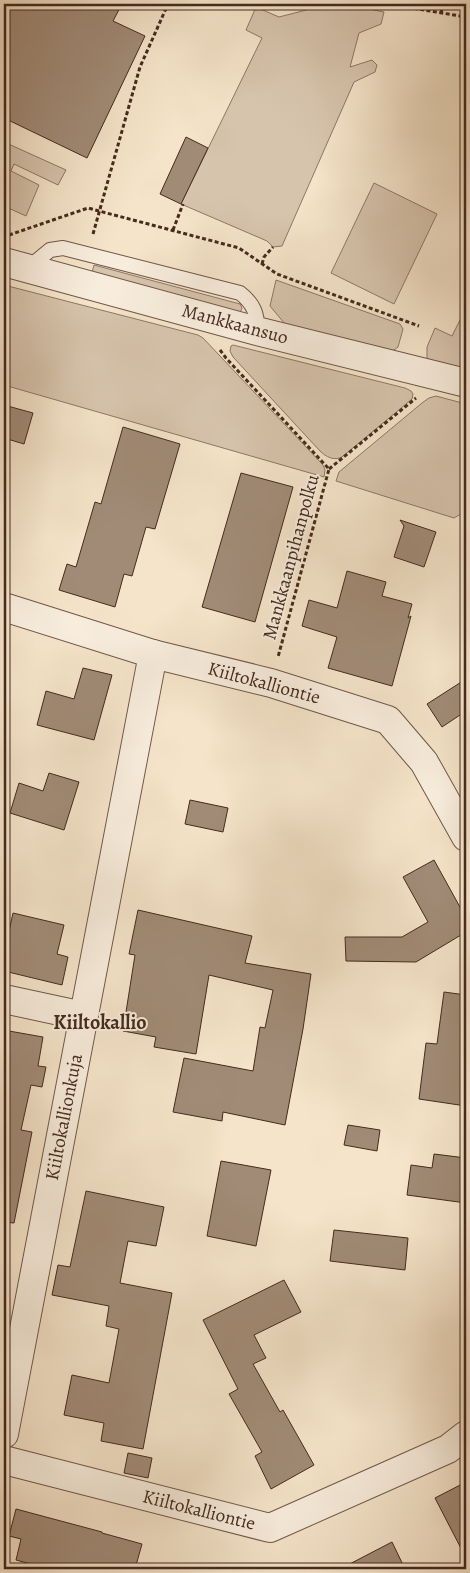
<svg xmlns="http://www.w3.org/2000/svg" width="470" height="1573" viewBox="0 0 470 1573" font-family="Alegreya,serif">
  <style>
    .green { fill: #d7c4ad; stroke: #8e7766 }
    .building { fill: #a18b77; stroke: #452a1e }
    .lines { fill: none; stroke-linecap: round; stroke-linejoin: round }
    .service-casing { stroke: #715849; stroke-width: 16 }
    .minor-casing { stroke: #715849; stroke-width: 30 }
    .path { stroke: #452a1e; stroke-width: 3; stroke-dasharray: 4 2.5; stroke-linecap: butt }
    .service { stroke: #f8eddd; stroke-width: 14 }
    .minor { stroke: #f8eddd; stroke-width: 28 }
    .labels { text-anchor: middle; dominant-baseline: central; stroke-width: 4; stroke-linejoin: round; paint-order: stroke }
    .street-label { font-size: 19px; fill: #452a1e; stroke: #f8eddd }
    .neighbourhood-label { font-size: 20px; font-weight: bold; fill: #452a1e; stroke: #f8eddd }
  </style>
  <rect width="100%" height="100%" fill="#f5e4ca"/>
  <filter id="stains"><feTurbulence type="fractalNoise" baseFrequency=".004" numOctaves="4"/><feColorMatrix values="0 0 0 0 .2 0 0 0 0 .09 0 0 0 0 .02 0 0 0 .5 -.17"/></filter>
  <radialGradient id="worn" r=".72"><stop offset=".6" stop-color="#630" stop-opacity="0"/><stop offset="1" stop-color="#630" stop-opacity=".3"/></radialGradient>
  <!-- green -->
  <g class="green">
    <path d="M310,4H344L384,12L381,24L359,33L350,67L372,60L377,65L375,72L354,82L282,246L273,247L267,241L181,204L262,38L246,30L256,7L279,17L310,9Z"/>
    <path d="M4,142L66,170L58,185L14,164L11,171L39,185L26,216L4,206Z"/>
    <path d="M374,183L437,214L394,304L331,273Z"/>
    <path d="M94,265L240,304L242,308L240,313L91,276Z"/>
    <path d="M276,280L400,324L403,329L398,347L391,352L285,324L270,306Z"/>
    <path d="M4,285L198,335L203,338L323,465L325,470L324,477L4,385Z"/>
    <path d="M466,308V371L427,360V347L435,328L452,336Z"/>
    <path d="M233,345L405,388L411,391L413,394L412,399L342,457C334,461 326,457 320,451L233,357L230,351L231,346Z"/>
    <path d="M436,396L466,404V511L454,518L336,481L339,472L422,403L429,398Z"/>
  </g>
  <!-- building -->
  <g class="building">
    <path d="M8,4H122L113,21L145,36L87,158L4,118V12Z"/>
    <path d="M186,137L208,148L181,204L160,194Z"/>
    <path d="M4,405L33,413L24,444L4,438Z"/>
    <path d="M123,427L180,444L155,529L146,527L132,576L124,574L115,607L59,590L67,564L76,567L95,502L101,504Z"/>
    <path d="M241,473L293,487L255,622L202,607Z"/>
    <path d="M400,520L436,532L424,567L394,557L404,526Z"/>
    <path d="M347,571L386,582L382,596L412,604L408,618L411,616L392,686L328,668L337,637L302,626L309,600L337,608Z"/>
    <path d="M83,668L112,675L94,740L37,725L46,691L74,699Z"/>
    <path d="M466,679V711L442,727L427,704Z"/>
    <path d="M49,773L79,782L64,830L10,813L19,783L43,791Z"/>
    <path d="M190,800L228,808L223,832L185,824Z"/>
    <path d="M434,860L466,918V932L416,962L346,961L345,937H402L428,922L403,877Z"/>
    <path d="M138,910L252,936L245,963L311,974L303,1029L285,1125L223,1112L222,1121L173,1112L184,1058L253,1071L260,1027L265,1028L273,990L209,975L196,1054L154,1047L156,1037L123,1031L135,955L129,954Z"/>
    <path d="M13,913L64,925L57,954L68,957L62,985L4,971V954Z"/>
    <path d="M444,992L466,995V1106L419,1099L426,1043L437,1044Z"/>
    <path d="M9,1031L43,1037L38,1066L46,1067L42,1087L31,1085L21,1130L32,1132L14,1223L4,1222V1062Z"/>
    <path d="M348,1125L380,1130L377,1151L344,1145Z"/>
    <path d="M434,1154L466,1158V1203L407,1195L411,1165L432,1168Z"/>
    <path d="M221,1161L271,1170L256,1246L207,1236Z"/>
    <path d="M86,1191L164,1207L156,1246L128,1241L120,1283L172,1293L143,1449L101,1441L104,1423L64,1415L72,1375L109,1383L119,1329L106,1326L109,1306L52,1295L58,1265L70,1267Z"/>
    <path d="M334,1230L408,1238L405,1270L330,1261Z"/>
    <path d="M284,1280L301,1312L254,1335L266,1358L253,1364L280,1412L283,1410L314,1465L271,1489L255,1456L262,1452L229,1394L238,1389L203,1320Z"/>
    <path d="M128,1453L152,1458L148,1478L124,1473Z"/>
    <path d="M466,1482V1558L435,1498Z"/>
    <path d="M16,1509L102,1532V1533L142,1544L135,1569H49L16,1560L21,1539L9,1536Z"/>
    <path d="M392,1542L405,1569H340Z"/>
  </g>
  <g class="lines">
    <!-- service casing -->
    <g class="service-casing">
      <path id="service" d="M28,268L50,250L63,248L240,293C253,303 258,314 257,331"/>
    </g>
    <!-- minor casing -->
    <g class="minor-casing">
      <g id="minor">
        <path d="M4,262L257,331L466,383"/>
        <path d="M4,607L153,654L271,683L388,720L424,762L466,837"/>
        <path d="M4,999L83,1016"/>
        <path d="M4,1434L153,654"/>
        <path d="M4,1460L270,1528L448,1449L466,1435"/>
      </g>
    </g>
    <!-- path -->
    <g class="path">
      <path d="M388,4L466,17"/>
      <path d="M441,13L443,4"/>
      <path d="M173,230L183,204"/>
      <path d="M93,234L140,67L168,4"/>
      <path d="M9,235L88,208L99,211L239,248L277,274L419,326"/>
      <path d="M262,264L264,257L273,247"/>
      <path d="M220,350L226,358L329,469L278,657"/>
      <path d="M329,469L416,398"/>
    </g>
    <!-- service -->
    <use href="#service" class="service"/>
    <!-- minor -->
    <use href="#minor" class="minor"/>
  </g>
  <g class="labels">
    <!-- street labels -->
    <g class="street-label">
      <text transform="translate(235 324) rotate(15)">Mankkaansuo</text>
      <text transform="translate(291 557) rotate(-75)">Mankkaanpihanpolku</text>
      <text transform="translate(264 683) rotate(15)">Kiiltokalliontie</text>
      <text transform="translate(64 1117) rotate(-79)">Kiiltokallionkuja</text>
      <text transform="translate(199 1510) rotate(14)">Kiiltokalliontie</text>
    </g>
    <!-- neighbourhood labels -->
    <g class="neighbourhood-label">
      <text x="100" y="1022">Kiiltokallio</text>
    </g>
  </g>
  <!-- margin -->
  <rect width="470" height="1573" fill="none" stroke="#f5e4ca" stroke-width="20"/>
  <rect x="5" y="5" width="460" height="1563" fill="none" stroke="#452a1e" stroke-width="2.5"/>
  <rect x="10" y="10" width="450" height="1553" fill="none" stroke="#452a1e"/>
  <rect width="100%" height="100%" filter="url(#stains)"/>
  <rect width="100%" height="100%" fill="url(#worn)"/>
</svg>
